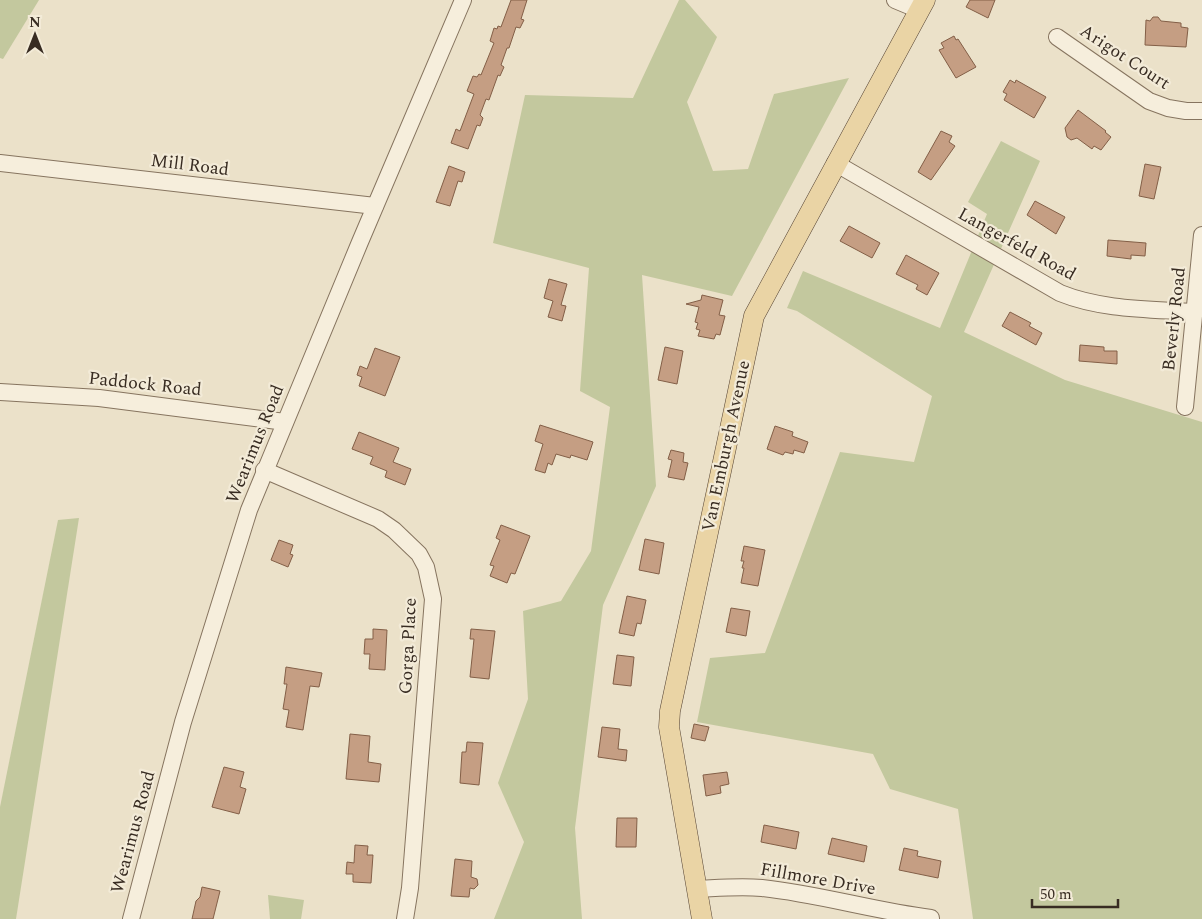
<svg xmlns="http://www.w3.org/2000/svg" width="1202" height="919" viewBox="0 0 1202 919" font-family="Spectral,serif">
  <style>
    .green { fill: #c3c89e }
    .building { fill: #c59e83; stroke: #835f47 }
    .lines { fill: none; stroke-linecap: round; stroke-linejoin: round }
    .minor-casing { stroke: #86745f; stroke-width: 18 }
    .major-casing { stroke: #544233; stroke-width: 21 }
    .minor { stroke: #f6eedc; stroke-width: 16 }
    .major { stroke: #ead4a5; stroke-width: 20 }
    .labels { text-anchor: middle; dominant-baseline: central; stroke-width: 4.5; stroke-linejoin: round; paint-order: stroke }
    .street-label { font-size: 18px; fill: #382c22; stroke: #f3ebd8 }
  </style>
  <rect width="100%" height="100%" fill="#ebe1c9"/>
  <!-- green -->
  <g class="green">
    <path d="M0,0H39L3,59L0,58Z"/>
    <path d="M679,0H685L717,37L687,102L713,171L748,169L774,94L849,78L732,296L642,275L656,486L603,605L575,828L582,919H494L524,842L498,783L528,699L523,611L561,601L591,551L610,407L580,391L589,268L493,243L525,95L633,98Z"/>
    <path d="M1001,141L1040,161L964,332L1065,380L1202,422V919H973L958,809L890,789L873,754L697,722L710,658L765,653L840,452L914,462L932,396L797,311L787,308L803,271L940,328L987,214L968,202Z"/>
    <path d="M79,518L16,919H0V807L58,520Z"/>
    <path d="M268,895L304,900L301,919H270Z"/>
  </g>
  <!-- building -->
  <g class="building">
    <path d="M511,0H527L521,19L524,20L520,28L516,27L509,48H507L501,65L504,67L500,76L498,75L489,100L486,99L480,115L483,118L480,126L477,125L468,149L451,143L456,129L460,131L474,94L467,91L473,76L477,77L479,74L481,75L494,43L490,41L494,28L497,29L498,26L501,27Z"/>
    <path d="M970,0H995L988,18L966,7Z"/>
    <path d="M1153,17H1158L1161,21L1181,23V27L1188,28L1186,47L1145,45L1146,20L1150,21Z"/>
    <path d="M954,36L956,40L958,39L976,67L956,78L939,50L944,48L941,43Z"/>
    <path d="M1010,80L1015,83L1016,80L1046,97L1034,118L1004,100L1007,94L1003,92Z"/>
    <path d="M1078,110L1106,131L1105,132L1111,137L1101,150L1094,146L1092,149L1077,138L1071,140L1067,137L1065,128Z"/>
    <path d="M941,131L952,136L949,142L955,146L931,180L918,172Z"/>
    <path d="M1145,164L1161,167L1154,199L1139,196Z"/>
    <path d="M449,166L465,172L462,182L458,181L450,206L436,202Z"/>
    <path d="M1035,201L1065,217L1056,234L1027,215Z"/>
    <path d="M849,226L880,243L872,258L840,241Z"/>
    <path d="M1108,240L1146,243L1145,256L1131,255V259L1107,256Z"/>
    <path d="M906,255L939,273L927,295L916,289L918,285L896,274Z"/>
    <path d="M549,279L567,284L561,305L566,306L562,321L548,317L553,301L544,298Z"/>
    <path d="M702,295L723,300L719,315L725,316L720,335L716,334L714,339L698,336L700,330L696,329L698,323L695,322L699,307L686,304L701,300Z"/>
    <path d="M1010,312L1031,323L1029,326L1042,333L1036,345L1002,326Z"/>
    <path d="M1080,345L1104,347V351H1117V364L1079,361Z"/>
    <path d="M665,347L683,351L677,384L658,380Z"/>
    <path d="M375,348L400,357L385,396L359,386L362,377L357,375L360,366L367,369Z"/>
    <path d="M540,425L593,442L587,460L571,455L570,458L556,454L552,465L548,463L545,473L535,470L543,444L535,441Z"/>
    <path d="M775,426L793,432L792,436L808,442L804,453L794,450L793,454L785,452L783,455L767,449Z"/>
    <path d="M359,432L399,448L393,462L411,469L405,485L385,477L387,471L370,464L373,457L352,449Z"/>
    <path d="M671,450L684,453L683,462L688,463L684,480L668,477L672,460L668,459Z"/>
    <path d="M501,525L530,536L515,574L511,573L507,583L490,576L494,566L490,565L500,540L496,538Z"/>
    <path d="M645,539L664,543L659,574L639,570Z"/>
    <path d="M279,540L293,545L290,554L293,555L288,567L271,560Z"/>
    <path d="M744,546L765,550L758,586L741,583L744,568H742L744,561H741Z"/>
    <path d="M627,596L646,600L641,624L637,623L634,636L619,633Z"/>
    <path d="M731,608L750,611L746,636L726,632Z"/>
    <path d="M373,629L387,630L385,670L369,669L370,654H364L365,639H373Z"/>
    <path d="M471,629L495,631L489,679L470,677L474,639H470Z"/>
    <path d="M617,655L634,657L631,686L613,684Z"/>
    <path d="M286,667L322,673L319,687L310,686L303,730L286,727L289,710L283,709L287,684H284Z"/>
    <path d="M694,724L709,727L705,741L691,738Z"/>
    <path d="M602,727L620,729L618,749L627,750L626,761L598,757Z"/>
    <path d="M350,734L370,736L368,762L381,764L379,782L346,779Z"/>
    <path d="M467,742L483,743L479,785L460,783L462,752H466Z"/>
    <path d="M224,767L244,772L240,787L246,789L239,814L212,807Z"/>
    <path d="M727,772L729,784L720,786L721,793L706,796L703,775Z"/>
    <path d="M617,818H637L636,847H616Z"/>
    <path d="M764,825L799,832L796,849L761,842Z"/>
    <path d="M832,838L867,846L864,862L828,854Z"/>
    <path d="M355,845L368,846L367,855H373L371,883L353,882V874H346L347,862L354,863Z"/>
    <path d="M904,848L918,851L917,856L941,861L938,878L899,870Z"/>
    <path d="M455,859L472,861L471,877L477,879L478,885L474,889L470,888L469,897L451,896Z"/>
    <path d="M202,887L220,891L213,919H192L196,901L200,897Z"/>
  </g>
  <g class="lines">
    <!-- minor casing -->
    <g class="minor-casing">
      <g id="minor">
        <path d="M895,0L919,10"/>
        <path d="M1057,37L1149,101L1168,108L1186,111H1202"/>
        <path d="M0,163L375,206"/>
        <path d="M835,163L1060,293C1102,310 1149,309 1194,312"/>
        <path d="M0,392L99,398L285,422"/>
        <path d="M1185,407L1202,235"/>
        <path d="M264,470L378,519L394,530L419,554L426,567L433,599L410,888L405,919"/>
        <path d="M697,889C719,888 740,886 762,888C819,894 874,911 931,918"/>
        <path d="M131,919L183,722L249,510L360,242L463,0"/>
      </g>
    </g>
    <!-- major casing -->
    <g class="major-casing">
      <path id="major" d="M702,919L669,727L670,711L754,316L925,0"/>
    </g>
    <!-- minor -->
    <use href="#minor" class="minor"/>
    <!-- major -->
    <use href="#major" class="major"/>
  </g>
  <g class="labels">
    <!-- street labels -->
    <g class="street-label">
      <text transform="translate(1125 57) rotate(33)">Arigot Court</text>
      <text transform="translate(190 165) rotate(7)">Mill Road</text>
      <text transform="translate(1017 244) rotate(29)">Langerfeld Road</text>
      <text transform="translate(1174 319) rotate(-84)">Beverly Road</text>
      <text transform="translate(145 384) rotate(6)">Paddock Road</text>
      <text transform="translate(255 444) rotate(-68)">Wearimus Road</text>
      <text transform="translate(726 446) rotate(-78)">Van Emburgh Avenue</text>
      <text transform="translate(408 646) rotate(-87)">Gorga Place</text>
      <text transform="translate(133 832) rotate(-75)">Wearimus Road</text>
      <text transform="translate(818 879) rotate(10)">Fillmore Drive</text>
    </g>
  </g>
  <!-- north arrow -->
  <g transform="translate(35 35)" stroke="#f3ebd8" stroke-width="4" paint-order="stroke">
  <path d="M0-4L9 19L0 12L-9 19Z" fill="#382c22"/>
  <text y="-8" font-size="14" font-weight="bold" text-anchor="middle" fill="#382c22">N</text>
  </g>
  <!-- scale -->
  <path d="M1032 899v8h86v-8" fill="none" stroke="#382c22" stroke-width="2.5"/>
  <text x="1040" y="899" font-size="15" fill="#382c22" stroke="#f3ebd8" stroke-width="4" paint-order="stroke">50 m</text>
</svg>
